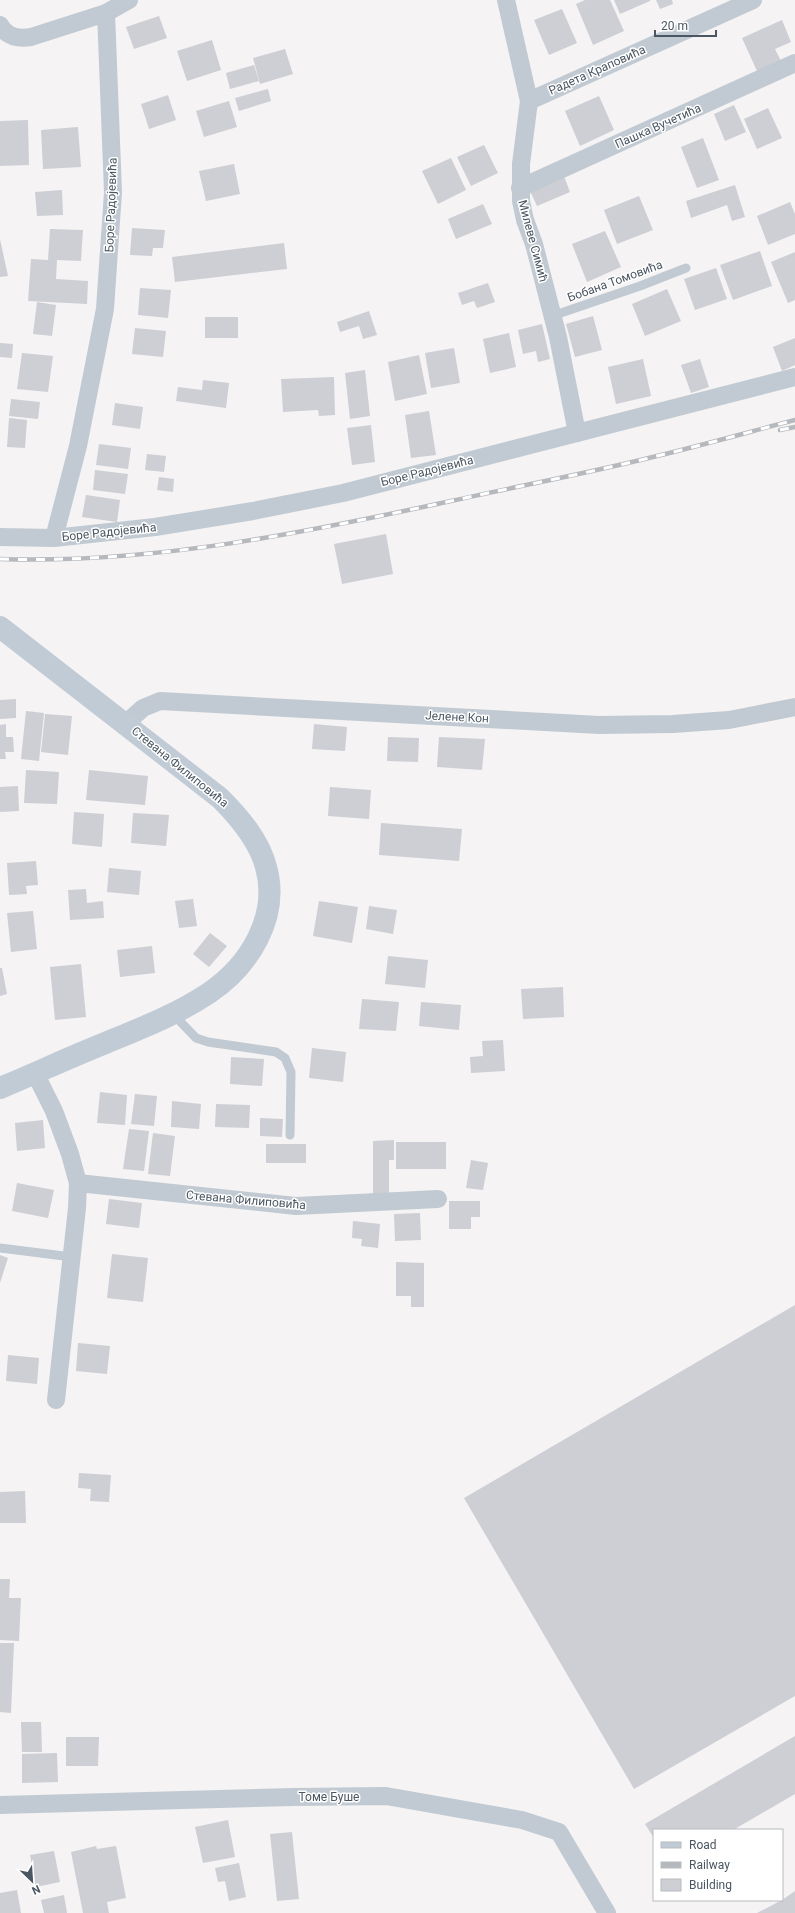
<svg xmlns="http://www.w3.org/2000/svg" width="795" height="1913" viewBox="0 0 795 1913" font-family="Roboto,sans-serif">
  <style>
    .building { fill: #cdcfd5 }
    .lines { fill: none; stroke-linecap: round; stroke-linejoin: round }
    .service { stroke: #c1cad2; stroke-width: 9 }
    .minor { stroke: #c1cad2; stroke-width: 18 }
    .secondary { stroke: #c1cbd6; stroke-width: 22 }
    .rail-casing { stroke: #b5b8bd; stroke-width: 4.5 }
    .rail { stroke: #fff; stroke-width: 3; stroke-dasharray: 9; stroke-linecap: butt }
    .labels { text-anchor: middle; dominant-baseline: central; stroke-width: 3; stroke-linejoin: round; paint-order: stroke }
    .street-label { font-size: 12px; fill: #4a5661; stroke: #fff }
  </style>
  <rect width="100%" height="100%" fill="#f5f3f3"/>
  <!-- building -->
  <g class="building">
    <path d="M585,0H610L624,31L593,45L576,4Z"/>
    <path d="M614,0H650V1L620,14Z"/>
    <path d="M656,0H672L673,4L660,9Z"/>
    <path d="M562,9L577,43L549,55L534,20Z"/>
    <path d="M159,16L167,38L134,49L126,27Z"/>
    <path d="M782,20L791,42L775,49L781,61L757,71L742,38Z"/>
    <path d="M212,40L221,70L187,81L177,51Z"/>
    <path d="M285,49L293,74L260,84L253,58Z"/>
    <path d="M254,65L259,81L230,89L226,73Z"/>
    <path d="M268,89L271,101L239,111L235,98Z"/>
    <path d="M168,95L176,120L149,129L141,104Z"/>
    <path d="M599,96L614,130L580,146L565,111Z"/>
    <path d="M229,101L237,127L204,137L196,111Z"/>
    <path d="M734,105L746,132L725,141L714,114Z"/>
    <path d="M768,108L782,138L757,149L744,119Z"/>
    <path d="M28,120L29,165L0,166V121Z"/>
    <path d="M78,127L81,167L43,169L41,130Z"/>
    <path d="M703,138L719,180L697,188L681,147Z"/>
    <path d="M484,145L498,173L471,186L457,157Z"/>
    <path d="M451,158L466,190L438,204L422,171Z"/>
    <path d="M234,164L240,194L206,201L199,171Z"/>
    <path d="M564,176L570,192L537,206L530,191Z"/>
    <path d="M735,185L745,217L732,221L727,205L691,218L686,201Z"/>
    <path d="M62,190L63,215L37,216L35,192Z"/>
    <path d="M639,196L653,230L617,244L604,210Z"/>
    <path d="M790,202L795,214V234L768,245L757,216Z"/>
    <path d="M483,204L492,224L456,239L448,219Z"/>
    <path d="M132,228L165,230L163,248H153L152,256L130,255Z"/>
    <path d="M50,229L83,230L81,261L57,260L56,279L88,281L87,304L28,301L31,259L48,260Z"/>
    <path d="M605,231L621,267L587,282L572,244Z"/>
    <path d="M0,239L8,276L0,277Z"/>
    <path d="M284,243L287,269L175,282L172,257Z"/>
    <path d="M760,251L772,286L733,300L720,265Z"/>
    <path d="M795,252V300L788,303L771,262Z"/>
    <path d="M716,268L727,299L695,310L684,279Z"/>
    <path d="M488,283L495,302L477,308L474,301L462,305L458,293Z"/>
    <path d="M140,288L171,290L168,318L138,315Z"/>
    <path d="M667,289L681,321L645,336L632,304Z"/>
    <path d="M37,302L56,305L52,336L33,334Z"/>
    <path d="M369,311L377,335L363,339L359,326L340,332L337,322Z"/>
    <path d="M593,316L602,350L575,357L566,324Z"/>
    <rect x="205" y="317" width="33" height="21"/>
    <path d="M542,324L550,359L538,362L536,351L523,354L518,330Z"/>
    <path d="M135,328L166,331L163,357L132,354Z"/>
    <path d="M509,333L516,367L490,373L483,339Z"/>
    <path d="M795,338V365L782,371L773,347Z"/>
    <path d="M0,343L13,344L12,358L0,357Z"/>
    <path d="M454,348L460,383L431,388L425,353Z"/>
    <path d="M22,353L53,356L48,392L17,389Z"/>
    <path d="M419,355L427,394L395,401L388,362Z"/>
    <path d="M643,359L651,396L616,404L608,367Z"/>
    <path d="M700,359L709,387L691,393L681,365Z"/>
    <path d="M365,370L370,416L350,419L345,373Z"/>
    <path d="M334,377L335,415L319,416L318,410L283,412L281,379Z"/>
    <path d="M203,380L229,383L226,408L176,401L178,387L202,390Z"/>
    <path d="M11,399L40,402L38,419L9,416Z"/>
    <path d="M115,403L143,407L140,429L112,425Z"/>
    <path d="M429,411L436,455L411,458L405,415Z"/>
    <path d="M9,418L27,420L25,448L7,447Z"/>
    <path d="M371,425L375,462L352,465L347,428Z"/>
    <path d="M99,444L131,448L128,469L96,465Z"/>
    <path d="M147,454L166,456L164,472L145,470Z"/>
    <path d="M95,470L128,474L125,494L93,490Z"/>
    <path d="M159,477L174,479L173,492L157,490Z"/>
    <path d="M86,495L120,500L117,522L82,517Z"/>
    <path d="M386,534L393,574L342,584L334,544Z"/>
    <path d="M16,699V718L0,719V700Z"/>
    <path d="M26,711L44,713L39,761L21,759Z"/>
    <path d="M45,714L72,716L68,755L41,752Z"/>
    <path d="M6,724V737H13L14,752H5L6,759H0V725Z"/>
    <path d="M314,724L347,727L345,751L312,749Z"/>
    <path d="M388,737L419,738L418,762L387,761Z"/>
    <path d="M439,737L485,739L482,770L437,767Z"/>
    <path d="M26,770L59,772L57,804L24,803Z"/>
    <path d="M89,770L148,776L145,805L86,800Z"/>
    <path d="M18,786L19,811L0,812V787Z"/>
    <path d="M330,787L371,790L369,819L328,816Z"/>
    <path d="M74,812L104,814L102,847L72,844Z"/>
    <path d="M133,813L169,815L166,846L131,843Z"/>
    <path d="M381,823L462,829L459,861L379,855Z"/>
    <path d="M36,861L38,885L26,886L27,894L9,895L7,863Z"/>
    <path d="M109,868L141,871L139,895L107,892Z"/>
    <path d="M86,889L87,903L103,901L104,918L70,920L68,890Z"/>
    <path d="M193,899L197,926L179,928L175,901Z"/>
    <path d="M319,901L358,907L352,943L313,936Z"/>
    <path d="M369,906L397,910L393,934L366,929Z"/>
    <path d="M33,911L37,949L11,952L7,913Z"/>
    <path d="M210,933L227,946L209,967L193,954Z"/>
    <path d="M152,946L155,973L120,977L117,950Z"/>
    <path d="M388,956L428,960L425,988L385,984Z"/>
    <path d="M81,964L86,1017L55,1020L50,967Z"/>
    <path d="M0,968H2L7,994L0,996Z"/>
    <path d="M563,987L564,1017L523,1019L521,989Z"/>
    <path d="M362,999L399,1002L396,1031L359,1029Z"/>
    <path d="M421,1002L461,1005L459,1030L419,1026Z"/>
    <path d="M503,1040L505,1071L471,1073L470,1057L483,1056L482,1041Z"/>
    <path d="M312,1048L346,1052L343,1082L309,1078Z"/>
    <path d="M231,1057L264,1059L262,1086L230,1084Z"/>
    <path d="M100,1092L127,1095L125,1125L97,1123Z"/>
    <path d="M135,1094L157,1096L154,1126L131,1124Z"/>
    <path d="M172,1101L201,1104L199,1129L171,1127Z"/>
    <path d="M216,1104L250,1105L249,1128L215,1127Z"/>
    <path d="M260,1118L283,1119L282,1137L260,1136Z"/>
    <path d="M43,1120L45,1148L17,1151L15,1123Z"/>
    <path d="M129,1129L149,1131L144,1171L123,1169Z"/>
    <path d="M153,1133L175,1136L170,1176L148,1174Z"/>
    <path d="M394,1140V1160H389V1197H373V1141Z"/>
    <rect x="396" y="1142" width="50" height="27"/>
    <rect x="266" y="1144" width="40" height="19"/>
    <path d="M471,1160L488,1163L483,1190L466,1188Z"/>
    <path d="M17,1183L54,1190L48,1218L12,1211Z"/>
    <path d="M109,1199L142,1203L139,1228L106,1224Z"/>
    <path d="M449,1201H480V1217H471V1229H449Z"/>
    <path d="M420,1213L421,1240L395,1241L394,1214Z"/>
    <path d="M353,1221L380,1224L378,1248L361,1246L362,1239L352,1238Z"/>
    <path d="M112,1254L148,1258L143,1302L107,1298Z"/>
    <path d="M0,1255L8,1258L0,1283Z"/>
    <path d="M396,1262L424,1263V1307H411V1296H396Z"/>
    <path d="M795,1305V1696L634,1789L464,1498Z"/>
    <path d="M78,1343L110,1346L107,1374L76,1371Z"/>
    <path d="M8,1355L39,1358L37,1384L6,1381Z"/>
    <path d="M79,1473L111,1475L109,1502L90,1501L91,1489L78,1488Z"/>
    <path d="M25,1491L26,1523H0V1492Z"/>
    <path d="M0,1579H10L9,1598H21L19,1641L0,1640Z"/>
    <path d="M0,1643H14L11,1713L0,1712Z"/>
    <path d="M21,1722H41L42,1752H22Z"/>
    <path d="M795,1736V1794L733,1830H654V1838L645,1824Z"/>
    <path d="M66,1737H99L98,1766H66Z"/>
    <path d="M57,1753L58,1782L22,1783V1754Z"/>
    <path d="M228,1820L235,1857L203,1863L195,1827Z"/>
    <path d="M292,1832L299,1899L277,1901L270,1834Z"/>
    <path d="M96,1846L97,1849L116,1846L126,1898L107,1902L109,1913H83L71,1852Z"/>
    <path d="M54,1851L60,1882L36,1887L30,1855Z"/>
    <path d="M239,1863L246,1897L229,1901L225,1881L218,1882L215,1868Z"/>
    <path d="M17,1890L21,1913H0V1893Z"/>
    <path d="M795,1891V1913H757L782,1900Z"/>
    <path d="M64,1895L67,1913H44L41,1900Z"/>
  </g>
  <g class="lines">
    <!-- service -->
    <g class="service">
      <path d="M552,316L640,286L686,268"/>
      <path d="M173,1014L196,1038L208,1042L276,1052L285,1058L291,1072L290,1135"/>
      <path d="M0,1248L72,1257"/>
    </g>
    <!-- minor -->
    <g class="minor">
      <path d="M506,0L529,101L521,164V201L525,220L534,244L558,337L577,433"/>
      <path d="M0,25C7,37 18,39 31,37L106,13L129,0"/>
      <path d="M529,101L753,0"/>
      <path d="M520,188L795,63"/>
      <path d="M0,537L54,538L155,527L253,511L343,493L795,377"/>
      <path d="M54,538L78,446L105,309L113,192L106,13"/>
      <path d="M125,724L143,708L160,701L599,725L673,724L729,720L795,707"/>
      <path d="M35,1073L54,1111L70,1154L78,1183L77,1208L56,1400"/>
      <path d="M78,1183L296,1206L438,1199"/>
      <path d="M0,1805L294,1797L386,1796L522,1820L559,1832L607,1913"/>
    </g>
    <!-- secondary -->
    <path class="secondary" d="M0,627L220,798C239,817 259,840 266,867C280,917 249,966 209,993C176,1015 139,1029 103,1044C68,1058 34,1074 0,1088"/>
    <!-- rail casing -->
    <g class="rail-casing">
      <g id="rail">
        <path d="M780,430L795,427"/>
        <path d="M0,559C152,564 303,533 451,501C519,486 589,473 657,456C703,445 749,432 795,420"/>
      </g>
    </g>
    <!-- rail -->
    <use href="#rail" class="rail"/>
  </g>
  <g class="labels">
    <!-- street labels -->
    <g class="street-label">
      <text transform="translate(597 70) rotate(-24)">Радета Краповића</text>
      <text transform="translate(658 126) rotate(-24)">Пашка Вучетића</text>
      <text transform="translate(111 205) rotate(-88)">Боре Радојевића</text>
      <text transform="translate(533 241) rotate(75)">Милеве Симић</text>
      <text transform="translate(615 281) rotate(-20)">Бобана Томовића</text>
      <text transform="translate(427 471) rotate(-14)">Боре Радојевића</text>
      <text transform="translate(109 532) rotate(-6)">Боре Радојевића</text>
      <text transform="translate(457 717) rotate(3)">Јелене Кон</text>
      <text transform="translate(180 767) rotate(39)">Стевана Филиповића</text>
      <text transform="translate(246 1200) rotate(5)">Стевана Филиповића</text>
      <text x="329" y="1797">Томе Буше</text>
    </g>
  </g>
  <!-- legend -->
  <rect x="653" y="1829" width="130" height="72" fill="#ffffff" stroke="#b7bbc0"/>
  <rect x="661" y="1842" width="20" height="6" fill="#c1cbd6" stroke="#b7bbc0"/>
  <text x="689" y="1849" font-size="12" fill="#4a5661">Road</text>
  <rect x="661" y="1862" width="20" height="6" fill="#b5b8bd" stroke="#b7bbc0"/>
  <text x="689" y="1869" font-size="12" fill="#4a5661">Railway</text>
  <rect x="661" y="1879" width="20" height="12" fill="#cdcfd5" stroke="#b7bbc0"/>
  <text x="689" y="1889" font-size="12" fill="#4a5661">Building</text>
  <!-- north arrow -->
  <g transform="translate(32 1881) rotate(155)" stroke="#ffffff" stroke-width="3" paint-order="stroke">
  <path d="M0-3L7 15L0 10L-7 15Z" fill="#4a5661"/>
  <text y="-6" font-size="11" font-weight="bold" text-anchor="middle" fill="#4a5661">N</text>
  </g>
  <!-- scale -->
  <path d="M655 30v6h61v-6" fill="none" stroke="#4a5661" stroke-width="2"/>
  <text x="661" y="30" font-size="12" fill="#4a5661" stroke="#ffffff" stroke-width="3" paint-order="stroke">20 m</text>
</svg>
